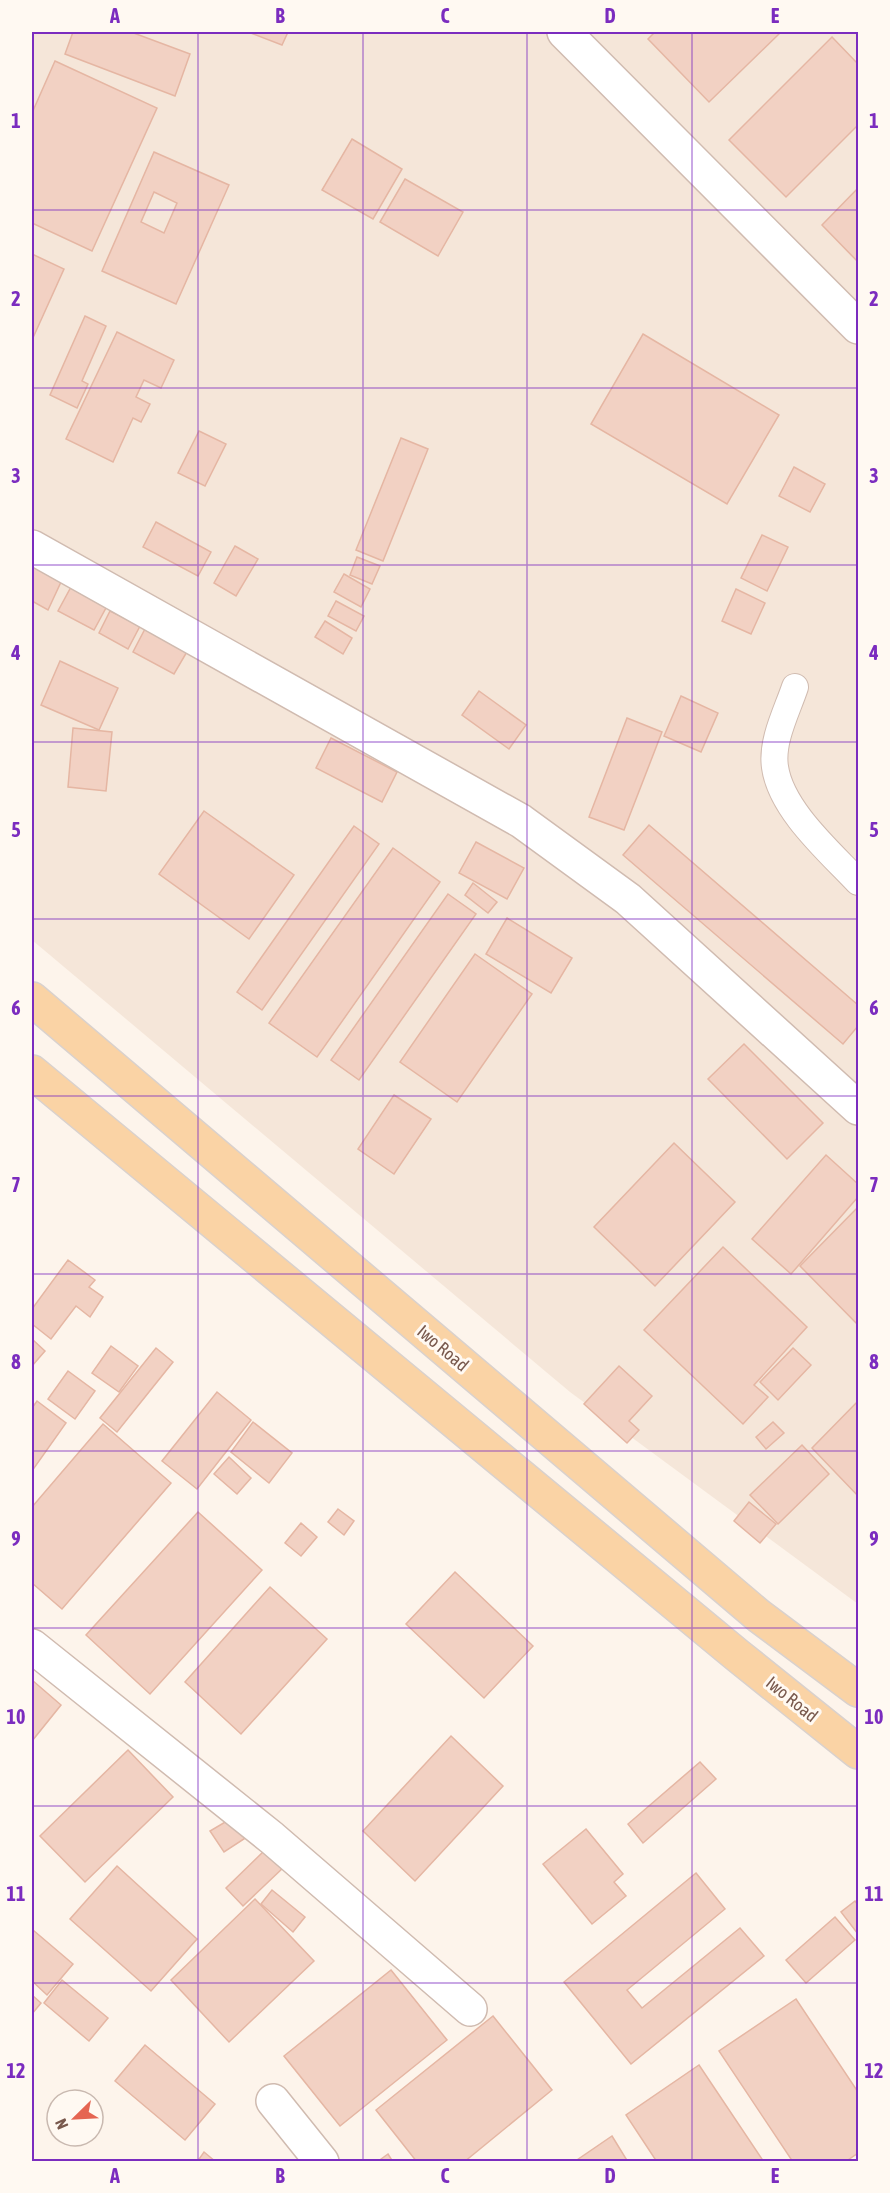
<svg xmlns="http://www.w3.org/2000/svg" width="890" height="2193" viewBox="0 0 890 2193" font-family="'Asap Condensed',sans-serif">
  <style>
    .residential { fill: #f5e6d9 }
    .building { fill: #f2d1c3; stroke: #e5b6a3; stroke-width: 1.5; fill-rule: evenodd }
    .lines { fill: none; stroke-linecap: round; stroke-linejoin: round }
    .service-casing { stroke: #d0bbb0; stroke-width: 28 }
    .minor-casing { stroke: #d0bbb0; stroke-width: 36 }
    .primary-casing { stroke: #d9d1cd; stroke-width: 36 }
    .service { stroke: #fff; stroke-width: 26 }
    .minor { stroke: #fff; stroke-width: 33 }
    .primary { stroke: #fad3a5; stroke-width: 33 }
    .grid { fill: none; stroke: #7b2cbf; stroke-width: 1.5; stroke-opacity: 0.55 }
    .labels { text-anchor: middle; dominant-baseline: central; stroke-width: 6; stroke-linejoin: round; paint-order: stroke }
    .street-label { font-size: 18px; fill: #79594d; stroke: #fff9f2 }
    .neatline { fill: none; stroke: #7b2cbf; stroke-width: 2 }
    .grid-label { font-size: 20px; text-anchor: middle; font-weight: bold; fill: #7b2cbf }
  </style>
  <rect width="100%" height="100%" fill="#fdf4eb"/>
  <!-- residential -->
  <path class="residential" d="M32,32H858V1604L570,1392L32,940Z"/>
  <!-- building -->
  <g class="building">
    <path d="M73,32H131L190,54L175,96L65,54Z"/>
    <path d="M248,32H288L282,45Z"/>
    <path d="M655,32H781L709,102L648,39Z"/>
    <path d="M832,37L858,64V125L786,197L729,140Z"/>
    <path d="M55,61L157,108L92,251L32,223V113Z"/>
    <path d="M352,139L402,169L373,219L322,190Z"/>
    <path d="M154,152L229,185L176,304L102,271ZM154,192L177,203L164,233L141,222Z"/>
    <path d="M405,179L463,212L438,256L380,222Z"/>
    <path d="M858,188V262L822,225Z"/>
    <path d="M32,254L64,269L32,340Z"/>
    <path d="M85,316L106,326L82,381L88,384L77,408L50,395Z"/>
    <path d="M117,332L174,360L161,388L144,380L136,397L150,404L141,422L133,418L113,462L66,439Z"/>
    <path d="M643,334L779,415L727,504L591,424Z"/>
    <path d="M199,431L226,444L205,486L178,473Z"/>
    <path d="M401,438L428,449L383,561L356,550Z"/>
    <path d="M794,467L825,484L810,512L779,496Z"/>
    <path d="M156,522L211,552L198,576L143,547Z"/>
    <path d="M762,535L788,547L767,591L741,578Z"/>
    <path d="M235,546L258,559L236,596L214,583Z"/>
    <path d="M357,557L380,566L372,584L350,575Z"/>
    <path d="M32,566L61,582L48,610L32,601Z"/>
    <path d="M344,574L370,589L361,607L334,592Z"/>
    <path d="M71,587L107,606L94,630L58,611Z"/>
    <path d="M736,589L765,603L751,634L722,621Z"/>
    <path d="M336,601L364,616L356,631L328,616Z"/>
    <path d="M110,611L140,626L128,649L99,633Z"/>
    <path d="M325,621L352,638L343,654L315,637Z"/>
    <path d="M146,627L188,650L174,674L133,652Z"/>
    <path d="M60,661L118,688L99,730L41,705Z"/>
    <path d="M479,691L526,725L509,749L462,715Z"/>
    <path d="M681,696L718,713L701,752L664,736Z"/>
    <path d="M627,718L662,732L624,830L589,817Z"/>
    <path d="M73,728L112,732L106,791L68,787Z"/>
    <path d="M331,738L397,772L382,802L316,768Z"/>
    <path d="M204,811L294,875L249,939L159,874Z"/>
    <path d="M649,825L858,1005V1026L843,1044L623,855Z"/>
    <path d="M354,826L379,844L262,1010L237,992Z"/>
    <path d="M476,842L524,868L507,899L459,873Z"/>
    <path d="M393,848L440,882L317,1057L269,1023Z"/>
    <path d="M473,883L497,902L488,913L465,895Z"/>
    <path d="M448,894L476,914L359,1080L331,1060Z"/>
    <path d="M507,918L572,958L551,993L486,954Z"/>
    <path d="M475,954L532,994L457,1102L400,1062Z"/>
    <path d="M744,1044L823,1123L787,1159L708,1079Z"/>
    <path d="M394,1095L431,1119L394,1174L358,1149Z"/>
    <path d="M674,1143L735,1202L655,1286L594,1227Z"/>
    <path d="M826,1155L858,1184V1197L791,1274L752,1239Z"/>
    <path d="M858,1207V1325L800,1266Z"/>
    <path d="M723,1247L807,1327L754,1385L768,1397L743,1424L644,1330Z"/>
    <path d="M68,1260L95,1280L89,1287L103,1297L90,1317L76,1306L51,1339L32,1324V1309Z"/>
    <path d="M32,1339L45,1351L32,1366Z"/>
    <path d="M111,1346L138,1366L119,1392L92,1373Z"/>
    <path d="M156,1348L173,1362L117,1432L100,1418Z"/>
    <path d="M793,1348L811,1365L778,1400L760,1382Z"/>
    <path d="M619,1366L652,1396L629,1421L639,1430L627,1443L584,1404Z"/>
    <path d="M68,1371L95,1391L75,1419L48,1399Z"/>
    <path d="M217,1392L251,1420L197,1489L162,1461Z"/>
    <path d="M37,1401L66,1423L32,1471V1408Z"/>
    <path d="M858,1401V1496L812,1448Z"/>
    <path d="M253,1422L292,1453L269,1483L231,1452Z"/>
    <path d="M773,1422L784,1433L766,1449L756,1437Z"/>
    <path d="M103,1424L171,1483L62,1609L32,1583V1507Z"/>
    <path d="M802,1445L829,1474L778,1524L750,1495Z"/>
    <path d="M229,1457L251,1478L237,1494L214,1474Z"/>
    <path d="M749,1502L776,1524L760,1543L734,1521Z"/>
    <path d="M338,1509L354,1521L344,1535L328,1522Z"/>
    <path d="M198,1512L262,1570L150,1694L86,1635Z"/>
    <path d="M301,1523L317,1537L301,1556L285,1543Z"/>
    <path d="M455,1572L533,1646L484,1698L406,1624Z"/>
    <path d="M270,1587L327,1639L241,1734L185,1682Z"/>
    <path d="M32,1680L61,1705L32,1741Z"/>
    <path d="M451,1736L503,1786L415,1881L363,1831Z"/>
    <path d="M128,1750L173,1797L85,1882L40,1836Z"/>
    <path d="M700,1762L716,1779L643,1843L628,1824Z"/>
    <path d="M237,1815L250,1835L224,1852L210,1831Z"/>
    <path d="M586,1829L623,1874L614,1882L626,1896L592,1924L543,1864Z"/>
    <path d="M267,1848L285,1866L243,1906L226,1888Z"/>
    <path d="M117,1866L197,1939L151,1991L70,1919Z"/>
    <path d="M696,1873L725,1909L627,1990L642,2008L740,1928L764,1956L631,2064L564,1982Z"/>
    <path d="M272,1890L305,1917L293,1932L261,1904Z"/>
    <path d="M255,1899L314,1961L229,2042L171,1980Z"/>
    <path d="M855,1901L858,1905V1934L841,1912Z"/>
    <path d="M835,1917L855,1940L806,1983L786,1960Z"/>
    <path d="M33,1930L73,1964L47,1995L32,1981Z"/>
    <path d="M391,1970L447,2040L340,2126L284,2056Z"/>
    <path d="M62,1980L108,2018L89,2041L44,2003Z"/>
    <path d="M32,1995L41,2003L32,2014Z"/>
    <path d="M796,1999L858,2092V2153L845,2162H793L719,2051Z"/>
    <path d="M493,2016L552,2090L464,2162H417L376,2110Z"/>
    <path d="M145,2045L215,2104L185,2140L115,2081Z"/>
    <path d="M699,2065L764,2162H657L626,2115Z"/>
    <path d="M612,2136L628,2162H574Z"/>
    <path d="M204,2152L216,2162H197Z"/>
    <path d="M388,2154L393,2162H377Z"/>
  </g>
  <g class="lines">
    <!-- service casing -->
    <g class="service-casing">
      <path id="service" d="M795,687C787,711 771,741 775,767C781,810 830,852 858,882"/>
    </g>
    <!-- minor casing -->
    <g class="minor-casing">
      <g id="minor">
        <path d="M564,32L858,327"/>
        <path d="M32,547L521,821L628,899L858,1108"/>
        <path d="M32,1646L272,1838L470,2009"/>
        <path d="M273,2101L322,2162"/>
      </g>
    </g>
    <!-- primary casing -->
    <g class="primary-casing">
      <g id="primary">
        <path d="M32,999L759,1616L858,1690"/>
        <path d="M32,1072L737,1655L858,1752"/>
      </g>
    </g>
    <!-- service -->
    <use href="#service" class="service"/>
    <!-- minor -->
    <use href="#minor" class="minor"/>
    <!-- primary -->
    <use href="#primary" class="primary"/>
  </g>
  <!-- grid -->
  <path class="grid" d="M198,32V2162M363,32V2162M527,32V2162M692,32V2162M32,210H858M32,388H858M32,565H858M32,742H858M32,919H858M32,1096H858M32,1274H858M32,1451H858M32,1628H858M32,1806H858M32,1983H858"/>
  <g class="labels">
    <!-- street labels -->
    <g class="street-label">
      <text transform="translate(443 1348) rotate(40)">Iwo Road</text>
      <text transform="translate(792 1699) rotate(39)">Iwo Road</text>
    </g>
  </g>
  <!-- border -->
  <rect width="890" height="2193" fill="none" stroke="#fff9f2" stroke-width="66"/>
  <!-- north arrow -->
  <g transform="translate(75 2118) rotate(246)"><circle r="28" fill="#fff9f2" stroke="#c9b9b0" stroke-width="1.5"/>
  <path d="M0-4.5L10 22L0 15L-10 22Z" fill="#e56552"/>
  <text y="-9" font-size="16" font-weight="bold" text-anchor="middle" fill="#79594d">N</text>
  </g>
  <rect x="33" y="33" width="824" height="2127" class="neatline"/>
  <g class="grid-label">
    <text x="115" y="23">A</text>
    <text x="280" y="23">B</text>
    <text x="445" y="23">C</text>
    <text x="610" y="23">D</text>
    <text x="775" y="23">E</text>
    <text x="16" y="128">1</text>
    <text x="874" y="128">1</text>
    <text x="16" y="306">2</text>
    <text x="874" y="306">2</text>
    <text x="16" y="483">3</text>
    <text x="874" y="483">3</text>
    <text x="16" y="660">4</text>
    <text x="874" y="660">4</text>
    <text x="16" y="837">5</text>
    <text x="874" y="837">5</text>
    <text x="16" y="1015">6</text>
    <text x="874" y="1015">6</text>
    <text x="16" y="1192">7</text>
    <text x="874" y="1192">7</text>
    <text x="16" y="1369">8</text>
    <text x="874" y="1369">8</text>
    <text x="16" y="1546">9</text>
    <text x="874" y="1546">9</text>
    <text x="16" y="1724">10</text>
    <text x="874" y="1724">10</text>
    <text x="16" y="1901">11</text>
    <text x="874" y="1901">11</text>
    <text x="16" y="2078">12</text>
    <text x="874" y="2078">12</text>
    <text x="115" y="2183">A</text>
    <text x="280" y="2183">B</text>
    <text x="445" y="2183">C</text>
    <text x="610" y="2183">D</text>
    <text x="775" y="2183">E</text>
  </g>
</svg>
